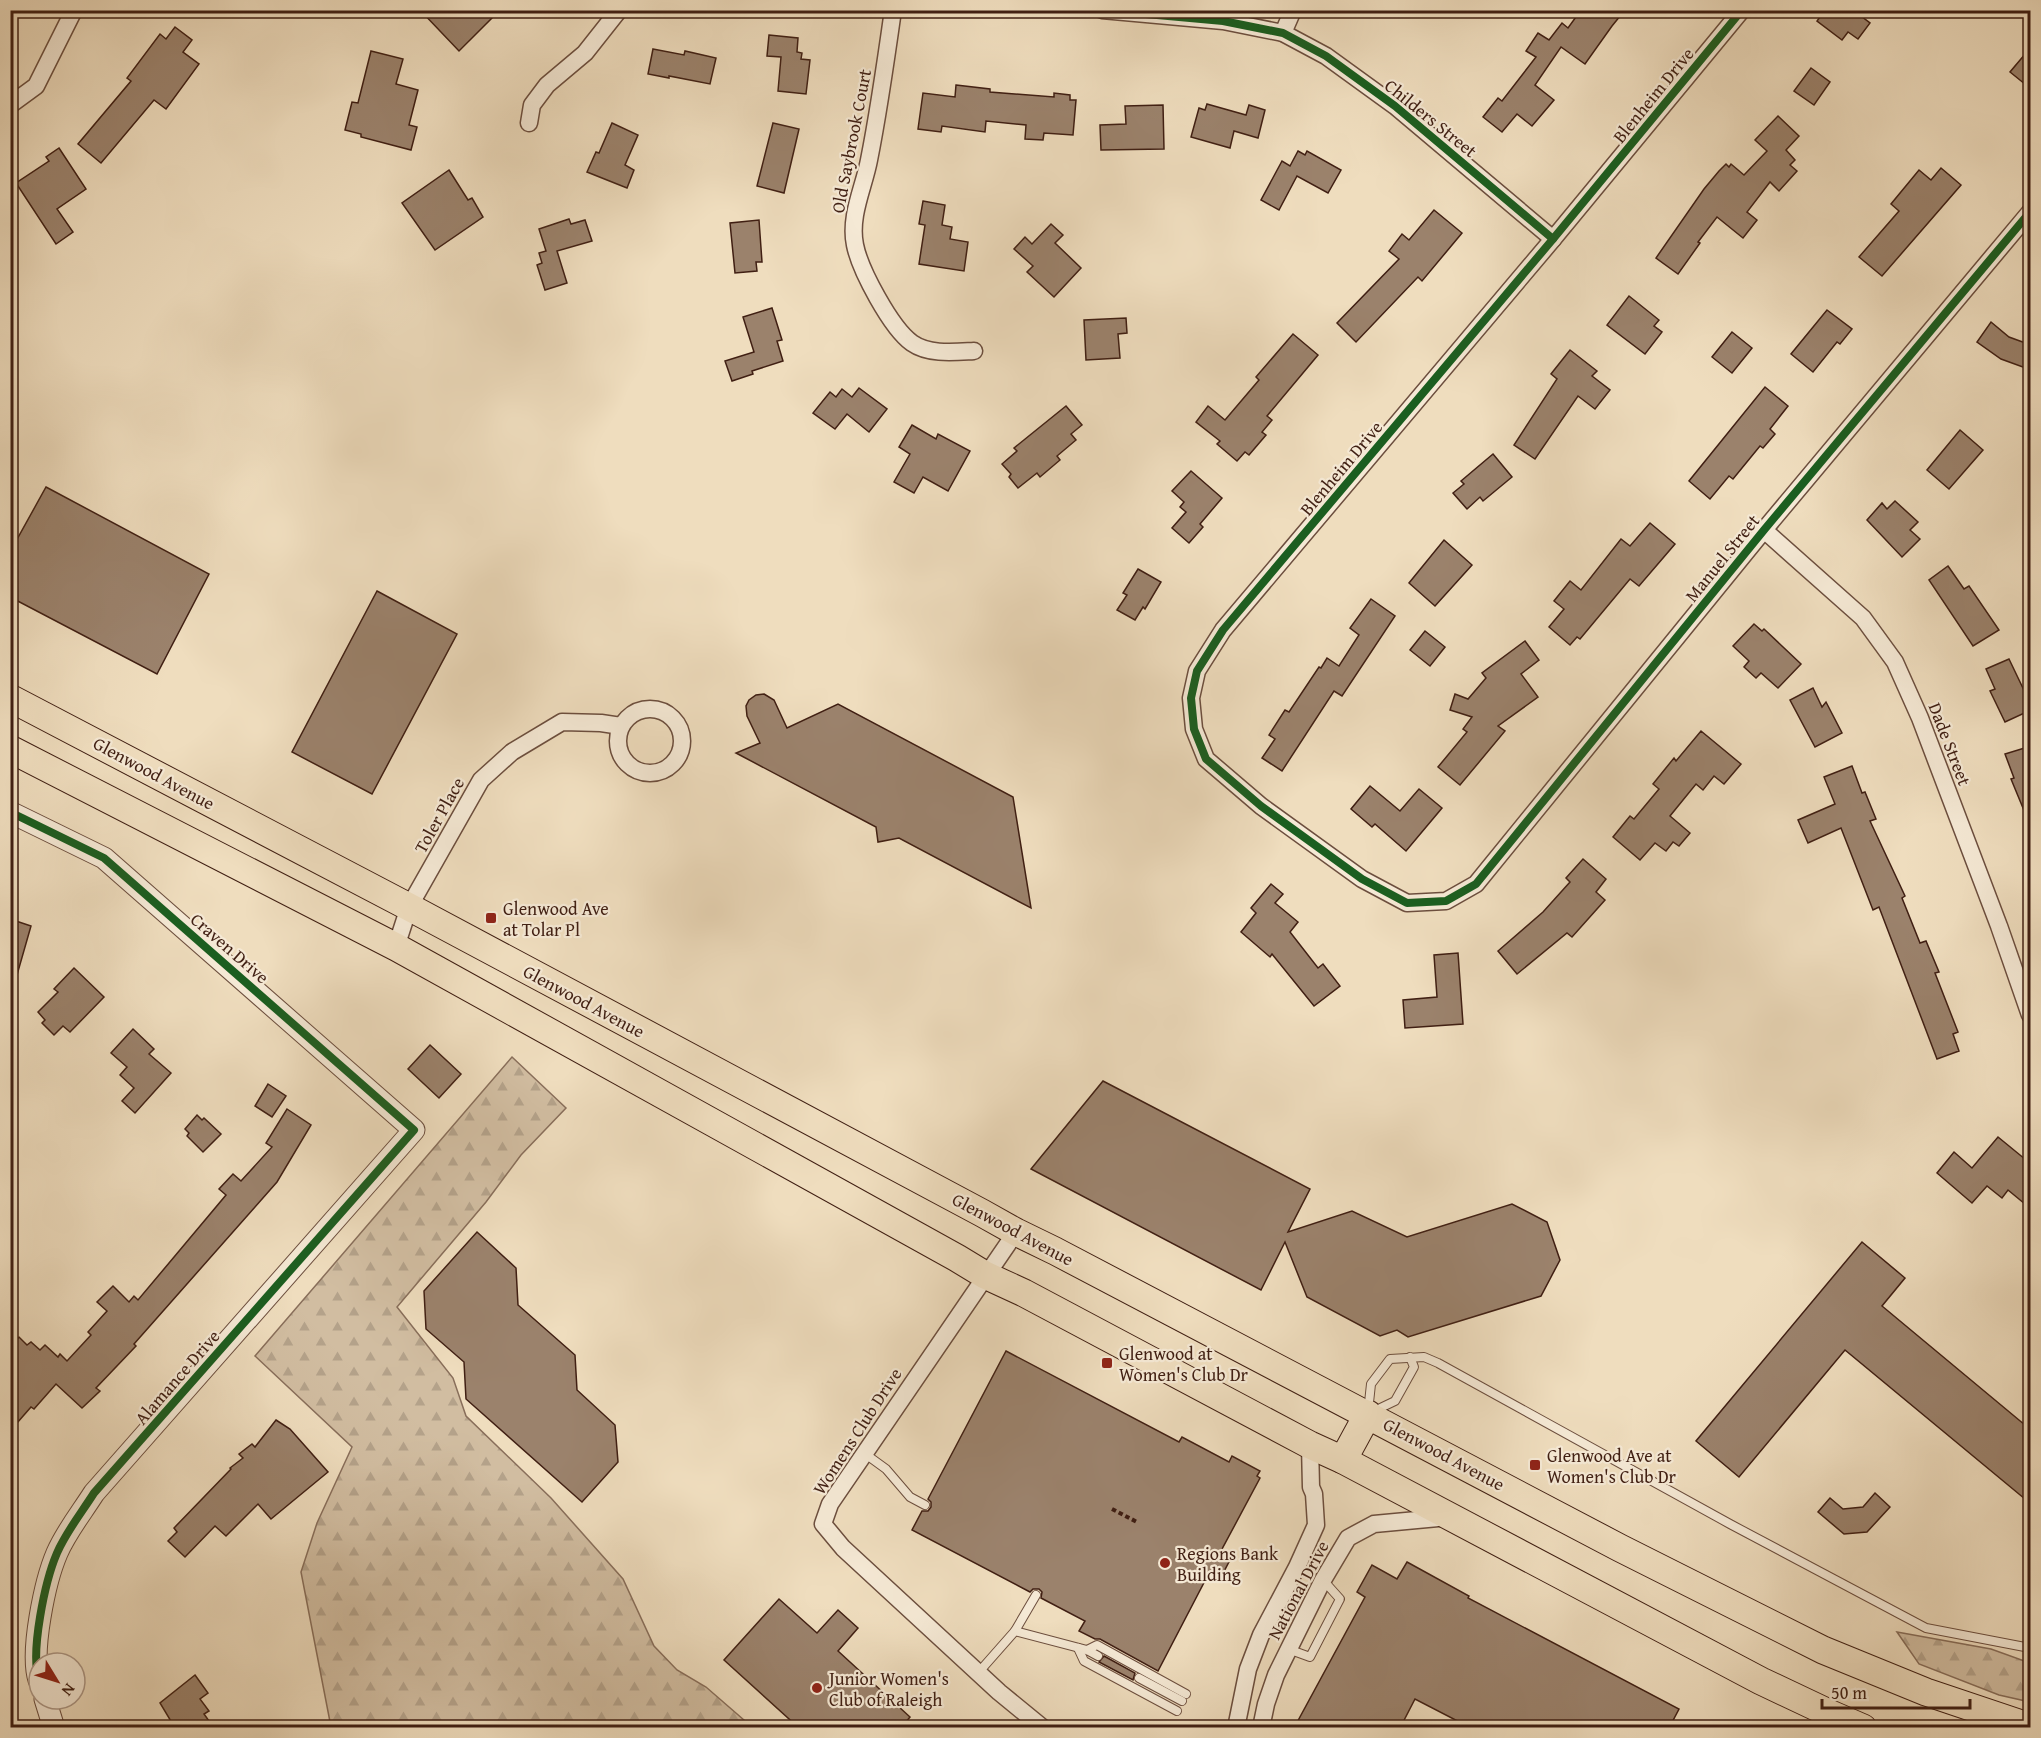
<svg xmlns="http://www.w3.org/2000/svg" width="2041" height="1738" viewBox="0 0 2041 1738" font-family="'Gentium Book Plus',serif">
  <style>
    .forest { fill: url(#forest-firs); stroke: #886e5a; stroke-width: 1.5 }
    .building { fill: #9b826c; stroke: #401f13; stroke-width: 1.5 }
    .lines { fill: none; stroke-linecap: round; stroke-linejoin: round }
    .service-casing { stroke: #6c4e3e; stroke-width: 10 }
    .minor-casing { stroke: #6c4e3e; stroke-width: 19 }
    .tertiary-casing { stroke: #6c4e3e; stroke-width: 23 }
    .primary-casing { stroke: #401f13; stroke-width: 29 }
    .path { stroke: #401f13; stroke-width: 4; stroke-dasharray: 4.5 3; stroke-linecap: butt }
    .service { stroke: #f5e9d5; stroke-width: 8 }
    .minor { stroke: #f5e9d5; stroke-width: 16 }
    .tertiary { stroke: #f5e9d5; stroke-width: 21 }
    .primary { stroke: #efddbe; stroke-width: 27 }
    .cycleway-casing { stroke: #f5e9d5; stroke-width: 11 }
    .cycleway { stroke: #1b5e20; stroke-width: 8 }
    .poi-dot { fill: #8f2418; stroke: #f5e9d5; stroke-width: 2 }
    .labels { text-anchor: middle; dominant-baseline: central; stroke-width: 4.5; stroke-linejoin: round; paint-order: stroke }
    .street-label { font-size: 18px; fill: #401f13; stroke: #f5e9d5 }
    .poi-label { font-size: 18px; fill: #401f13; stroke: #f5e9d5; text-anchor: start }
  </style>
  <defs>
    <pattern id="forest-firs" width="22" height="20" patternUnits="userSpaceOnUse" patternTransform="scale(1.5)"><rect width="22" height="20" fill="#d1bda1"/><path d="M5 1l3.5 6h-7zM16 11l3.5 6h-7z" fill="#b4a28a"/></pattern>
  </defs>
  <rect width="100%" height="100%" fill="#efddbe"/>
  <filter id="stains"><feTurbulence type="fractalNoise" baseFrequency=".00333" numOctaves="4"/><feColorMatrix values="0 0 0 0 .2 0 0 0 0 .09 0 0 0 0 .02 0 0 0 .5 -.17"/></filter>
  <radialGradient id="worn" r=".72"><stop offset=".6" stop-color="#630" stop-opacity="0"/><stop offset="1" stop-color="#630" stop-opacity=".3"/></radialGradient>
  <!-- forest -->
  <g class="forest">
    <path d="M512,1057L566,1108L521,1155L486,1202L397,1307L453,1378L466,1416L551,1498L623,1579L654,1646L677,1670L706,1687L752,1727H331L301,1572L317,1523L352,1447L255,1356Z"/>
    <path d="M1897,1632L1991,1649L2030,1663V1702L1999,1695L1919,1664Z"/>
  </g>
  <!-- building -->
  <g class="building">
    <path d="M420,10H500L459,51Z"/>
    <path d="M1581,10H1625L1612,26L1585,64L1561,47L1535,85L1554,100L1532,126L1517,114L1502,132L1483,117L1498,98L1502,101L1536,57L1526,51L1538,33L1549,40L1562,23L1568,28Z"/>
    <path d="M1825,10H1853L1870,23L1858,39L1848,32L1842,40L1817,21Z"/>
    <path d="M175,27L192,40L183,52L199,64L166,109L154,100L101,163L78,144L131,81L127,78L160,34L166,39Z"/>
    <path d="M769,35L798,38L797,52L802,53L801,59L810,60L806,94L778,91L781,57L767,56Z"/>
    <path d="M2031,47V89L2010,72Z"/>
    <path d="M653,49L684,55L685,51L716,58L710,84L669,76V78L648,74Z"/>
    <path d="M371,51L403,59L396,84L418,90L409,125L417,127L411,150L361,137V134L345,130L352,102L358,103Z"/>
    <path d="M1811,68L1830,82L1814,105L1794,91Z"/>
    <path d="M956,85L990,89V92L1054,97V93L1070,95V100H1076L1073,135L1044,133L1043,140L1025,139L1026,125L986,121L985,132L942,126L941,132L918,129L923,93L955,97Z"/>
    <path d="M1207,104L1246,115L1249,105L1265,110L1258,138L1234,131L1230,148L1191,137L1199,108L1205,110Z"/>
    <path d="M1163,105L1164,149L1101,150L1100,125L1126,124L1125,106Z"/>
    <path d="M1778,116L1799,136L1786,150L1795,160L1790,165L1797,171L1779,191L1770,182L1747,212L1757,220L1743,238L1717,217L1698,242L1700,243L1678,274L1656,258L1704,189L1719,171L1726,164L1729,167L1731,164L1744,175L1767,151L1755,140Z"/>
    <path d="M612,123L638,135L625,165L634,170L627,188L587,172L596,152L599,153Z"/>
    <path d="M773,123L799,129L784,193L757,186Z"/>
    <path d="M59,148L86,189L57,209L73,232L56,244L16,183L49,161L46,157Z"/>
    <path d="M1298,151L1305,155L1307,151L1341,170L1328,193L1297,176L1279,210L1261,200L1282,161L1290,166Z"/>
    <path d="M1941,168L1961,185L1882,276L1859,257L1899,211L1891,204L1919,170L1931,180Z"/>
    <path d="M449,170L468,200L472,198L483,217L435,250L402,203Z"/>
    <path d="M923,201L945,205L942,225L952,227L950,239L968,242L964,271L919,264L925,225L919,224Z"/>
    <path d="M1434,210L1462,233L1422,281L1418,277L1356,342L1337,323L1399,259L1389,251L1402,234L1409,240Z"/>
    <path d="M569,219L571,224L585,220L592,241L557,251L567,283L545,290L537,265L542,263L539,253L546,251L539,229Z"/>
    <path d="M759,220L762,262H756L757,271L735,273L730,223Z"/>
    <path d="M1051,224L1063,235L1055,243L1081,268L1054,297L1027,272L1033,266L1014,249L1025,237L1032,244Z"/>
    <path d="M1629,296L1659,320L1654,326L1662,332L1645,354L1607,325Z"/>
    <path d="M772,308L782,340L777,341L783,361L752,371L753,374L732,381L725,361L754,352L743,317Z"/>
    <path d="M1827,310L1852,329L1840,344L1837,342L1813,372L1791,354Z"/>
    <path d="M1126,318L1127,333L1118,334L1120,358L1086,360L1084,320Z"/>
    <path d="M1991,322L2009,337L2031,345V370L2001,359L1977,342Z"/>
    <path d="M1732,332L1752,348L1732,373L1712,357Z"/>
    <path d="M1293,334L1318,355L1267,416L1272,420L1262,432L1266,435L1249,455L1245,452L1237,461L1217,444L1220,441L1196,422L1208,406L1225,420L1259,380L1256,377Z"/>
    <path d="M1570,350L1597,371L1592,376L1610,390L1595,409L1578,396L1535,459L1514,445L1557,379L1551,374Z"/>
    <path d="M1765,387L1788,406L1770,429L1775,434L1763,448L1760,446L1733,479L1729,476L1710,499L1689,481Z"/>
    <path d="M859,388L887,409L869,432L847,414L835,429L813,413L830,392L836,397L842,389L852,397Z"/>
    <path d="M1066,406L1082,425L1071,434L1076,440L1057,456L1060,460L1040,477L1037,473L1018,488L1009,477L1011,474L1002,464L1017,451L1014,448Z"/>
    <path d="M912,425L936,439L938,434L970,451L948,491L923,477L914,493L894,482L910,454L899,447Z"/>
    <path d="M1960,430L1983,450L1949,489L1927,470Z"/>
    <path d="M1493,454L1512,477L1483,501L1480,497L1467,509L1453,493L1464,484L1461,481Z"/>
    <path d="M1191,471L1222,498L1200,524L1203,527L1189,543L1172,528L1186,512L1180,507L1184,502L1172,491Z"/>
    <path d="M46,487L209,574L157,674L10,597V552Z"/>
    <path d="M1895,501L1918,522L1910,530L1920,539L1902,557L1867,520L1882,503L1887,509Z"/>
    <path d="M1650,523L1675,544L1639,586L1630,579L1580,639L1577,637L1570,645L1549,627L1564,609L1554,601L1570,581L1581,590L1621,539L1630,546Z"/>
    <path d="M1444,540L1472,565L1435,606L1409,583Z"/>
    <path d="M1948,566L1964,589L1969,586L1999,630L1973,646L1929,580Z"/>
    <path d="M1138,569L1161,582L1145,609L1143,607L1135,620L1117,610L1127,595L1123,593Z"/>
    <path d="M377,591L457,634L372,794L292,752Z"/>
    <path d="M1371,599L1395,616L1342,696L1334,691L1282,771L1262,758L1275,739L1269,735L1285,710L1289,712L1319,667L1321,668L1327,658L1339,666L1359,635L1350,628Z"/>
    <path d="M1754,624L1762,631L1764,629L1801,664L1778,688L1761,673L1756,678L1744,667L1749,661L1733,646Z"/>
    <path d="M1425,631L1445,647L1430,666L1410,650Z"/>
    <path d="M1525,641L1539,660L1521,674L1538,697L1498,726L1505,731L1460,785L1438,767L1467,732L1463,729L1472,717L1450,710L1455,694L1468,699L1486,678L1482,673Z"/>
    <path d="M2009,659L2031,705V710L2005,722L1990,691L1995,689L1986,669Z"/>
    <path d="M1813,688L1822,707L1826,702L1842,733L1815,747L1790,700Z"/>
    <path d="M764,694L774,700L787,728L838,704L1013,797L1031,908L899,838L878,842L876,827L736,753L760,743L747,716L746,706L749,700L756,695Z"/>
    <path d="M1701,731L1741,764L1724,784L1714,776L1703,790L1696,784L1670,816L1690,833L1679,846L1673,842L1666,851L1655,843L1640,860L1613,837L1630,816L1634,819L1659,789L1653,784L1674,758L1676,761Z"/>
    <path d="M2031,746V825H2030L2011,779L2014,778L2005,754Z"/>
    <path d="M1852,766L1862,793L1865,792L1876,819L1870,821L1905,896L1902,898L1920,943L1926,941L1939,972L1935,973L1958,1032L1953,1034L1959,1051L1937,1059L1879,907L1873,910L1841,828L1808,843L1798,820L1835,804L1824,777Z"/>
    <path d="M1370,786L1400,811L1419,789L1442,808L1406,851L1375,824L1372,827L1351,809Z"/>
    <path d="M1583,859L1606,879L1596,892L1605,900L1572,937L1567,933L1517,974L1498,951L1543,912L1570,882L1566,878Z"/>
    <path d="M1271,884L1283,894L1275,903L1298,922L1290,932L1318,968L1323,964L1340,986L1314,1006L1272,954L1270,957L1241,932L1256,913L1251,908Z"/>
    <path d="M10,919L31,926L15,982L10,981Z"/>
    <path d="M1458,953L1463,1024L1405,1028L1403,1000L1437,997L1434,955Z"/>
    <path d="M74,968L104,997L70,1032L63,1026L54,1035L42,1023L45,1020L38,1012L58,992L54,989Z"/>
    <path d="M133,1029L154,1049L149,1054L171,1073L135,1113L122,1101L134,1088L120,1075L127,1067L111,1053Z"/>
    <path d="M430,1045L461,1074L439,1098L408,1069Z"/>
    <path d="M1103,1081L1310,1189L1288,1232L1352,1211L1407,1237L1512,1204L1547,1222L1560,1260L1541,1296L1408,1337L1397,1330L1380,1336L1307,1297L1285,1242L1261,1290L1031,1169Z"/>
    <path d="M268,1084L286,1096L272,1117L255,1106Z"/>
    <path d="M287,1109L311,1125L277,1182L134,1344L136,1346L96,1388L100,1391L82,1408L56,1384L34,1409L31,1407L10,1431V1348L19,1337L27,1345L31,1342L40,1350L45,1345L58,1357L60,1354L67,1361L91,1335L88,1332L107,1311L97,1302L113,1286L129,1302L134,1296L138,1300L226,1195L219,1189L233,1174L241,1181L272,1147L266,1143Z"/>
    <path d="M197,1115L202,1120L204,1118L221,1134L203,1152L187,1136L189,1133L185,1129Z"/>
    <path d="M1998,1137L2031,1164V1209L2008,1190L2002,1198L1987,1186L1972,1203L1937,1173L1954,1152L1972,1168Z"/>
    <path d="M477,1232L516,1268L518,1305L575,1355L577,1390L615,1425L618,1462L582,1502L466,1399L464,1362L426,1329L424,1291Z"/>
    <path d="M1862,1242L1905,1278L1882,1306L2031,1430V1504L1845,1350L1739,1477L1696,1441Z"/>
    <path d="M1006,1351L1179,1442L1182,1437L1229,1462L1232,1456L1260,1471L1257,1476L1260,1478L1221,1551L1232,1556L1219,1581L1208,1575L1158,1671L1100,1639H1095L1079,1631L1085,1621L1041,1598L1042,1592L1039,1589H1033L1030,1592L912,1530L922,1511H928L931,1507V1502L928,1499Z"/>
    <path d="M276,1420L290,1429L328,1472L271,1519L258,1504L226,1536L215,1526L185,1557L168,1541L177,1532L174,1528L231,1469L230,1468L243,1458L239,1454L252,1444L255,1447Z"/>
    <path d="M1875,1493L1890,1507L1867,1532L1844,1534L1818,1512L1830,1498L1843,1509L1863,1507Z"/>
    <path d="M1407,1562L1469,1596L1468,1598L1679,1709L1669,1728H1471L1415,1699L1400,1728H1294L1365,1597L1357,1592L1372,1565L1397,1579Z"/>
    <path d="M779,1599L817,1633L838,1610L858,1628L838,1651L910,1717L901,1728H799L724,1660Z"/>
    <path d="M1104,1656L1135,1673L1133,1680L1099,1662Z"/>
    <path d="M195,1675L208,1693L200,1699L209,1711L204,1714L214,1728H175L160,1703Z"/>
  </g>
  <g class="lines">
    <!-- service casing -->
    <g class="service-casing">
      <g id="service">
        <path d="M1368,1412L1371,1384L1390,1359L1424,1357L1438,1363L1730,1524L1926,1628L2030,1648"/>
        <path d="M1372,1412L1395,1401L1414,1367L1410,1357"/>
        <path d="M864,1453L886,1469L910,1497L925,1505"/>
        <path d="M1015,1631L1087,1650L1098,1656"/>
        <path d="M1078,1648L1084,1661L1177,1711"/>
        <path d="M1288,1649L1310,1657L1340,1599L1323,1580"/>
        <path d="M1087,1650L1097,1645L1186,1694"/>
        <path d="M978,1673L1015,1631L1036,1595"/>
        <path d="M1139,1678L1182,1701"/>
      </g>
    </g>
    <!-- minor casing -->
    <g class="minor-casing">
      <g id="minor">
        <path d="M893,10C886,60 879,110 869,160C864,187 849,216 855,245C860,270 891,328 912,343C929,355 955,352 974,351"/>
        <path d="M1102,10L1223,21L1283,33L1326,56L1395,106L1553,239"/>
        <path d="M1742,10L1553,239L1223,630L1197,671L1191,698L1194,729L1206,759L1261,806L1362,879L1407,903L1446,901L1476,884L1764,530L2030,212"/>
        <path d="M1283,33L1293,10"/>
        <path d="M10,105L36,86L74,10"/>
        <path d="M529,123L532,105L547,85L585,53L619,10"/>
        <path d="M1764,530L1863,618L1895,662L1920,718L1999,926L2030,1015"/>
        <circle cx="650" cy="741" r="32"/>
        <path d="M396,947L409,907L481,780L512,752L562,722L601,723L621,726"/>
        <path d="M1016,1232L830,1504L823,1524L843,1548L999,1692L1043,1728"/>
        <path d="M1236,1728L1248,1669L1261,1635L1297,1567L1316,1525L1314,1494L1311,1487L1310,1445"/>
        <path d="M1261,1728L1266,1704L1276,1675L1323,1580L1348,1538L1374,1524L1449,1517"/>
      </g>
    </g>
    <!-- tertiary casing -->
    <g class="tertiary-casing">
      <g id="tertiary">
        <path d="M10,812L104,858L414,1130L94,1493C82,1512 66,1532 57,1553C45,1581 30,1652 39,1680"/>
        <path d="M45,1699L54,1728"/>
      </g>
    </g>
    <!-- primary casing -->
    <g class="primary-casing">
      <g id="primary">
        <path d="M10,698L409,907L982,1213L1016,1232L1055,1251L1620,1548L1823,1650L1926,1692L2030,1727"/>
        <path d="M10,749L396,947L957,1258L985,1275L1024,1293L1310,1445L1343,1460L1761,1681L1833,1715L1863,1728"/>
        <path d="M1343,1460L1368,1414"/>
      </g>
    </g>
    <!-- path -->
    <path class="path" d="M1112,1509L1137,1522"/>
    <!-- service -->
    <use href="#service" class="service"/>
    <!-- minor -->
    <use href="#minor" class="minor"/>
    <!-- tertiary -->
    <use href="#tertiary" class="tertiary"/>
    <!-- primary -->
    <use href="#primary" class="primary"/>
    <!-- cycleway casing -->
    <g class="cycleway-casing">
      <g id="cycleway">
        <path d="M1102,10L1223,21L1283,33L1326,56L1395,106L1553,239"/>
        <path d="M1742,10L1553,239L1223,630L1197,671L1191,698L1194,729L1206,759L1261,806L1362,879L1407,903L1446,901L1476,884L1764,530L2030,212"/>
        <path d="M10,812L104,858L414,1130L94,1493C82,1512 66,1532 57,1553C45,1581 30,1652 39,1680"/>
      </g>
    </g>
    <!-- cycleway -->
    <use href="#cycleway" class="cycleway"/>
  </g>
  <!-- markers -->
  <g class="poi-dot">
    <rect x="485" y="912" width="12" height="12" rx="3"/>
    <rect x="1101" y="1357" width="12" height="12" rx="3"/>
    <rect x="1529" y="1459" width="12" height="12" rx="3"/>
    <circle cx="1165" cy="1563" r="6"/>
    <circle cx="817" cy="1688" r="6"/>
  </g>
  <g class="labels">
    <!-- street labels -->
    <g class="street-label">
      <text transform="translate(1653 95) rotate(-51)">Blenheim Drive</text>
      <text transform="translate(1431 118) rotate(39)">Childers Street</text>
      <text transform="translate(851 141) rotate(-79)">Old Saybrook Court</text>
      <text transform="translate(1341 468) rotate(-50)">Blenheim Drive</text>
      <text transform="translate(1722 558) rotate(-51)">Manuel Street</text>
      <text transform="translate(1950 744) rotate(69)">Dade Street</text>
      <text transform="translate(154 773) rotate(28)">Glenwood Avenue</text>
      <text transform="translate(439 815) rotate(-61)">Toler Place</text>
      <text transform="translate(230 948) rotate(41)">Craven Drive</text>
      <text transform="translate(584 1001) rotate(28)">Glenwood Avenue</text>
      <text transform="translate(1013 1229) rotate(28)">Glenwood Avenue</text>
      <text transform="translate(177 1377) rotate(-49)">Alamance Drive</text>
      <text transform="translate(857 1431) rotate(-57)">Womens Club Drive</text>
      <text transform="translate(1444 1454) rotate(28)">Glenwood Avenue</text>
      <text transform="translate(1298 1590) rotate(-62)">National Drive</text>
    </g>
    <!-- poi labels -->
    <g class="poi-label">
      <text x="503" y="908">Glenwood Ave<tspan x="503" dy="21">at Tolar Pl</tspan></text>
      <text x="1119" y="1353">Glenwood at<tspan x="1119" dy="21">Women's Club Dr</tspan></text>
      <text x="1547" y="1455">Glenwood Ave at<tspan x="1547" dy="21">Women's Club Dr</tspan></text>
      <text x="1177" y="1553">Regions Bank<tspan x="1177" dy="21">Building</tspan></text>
      <text x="829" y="1678">Junior Women's<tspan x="829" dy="21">Club of Raleigh</tspan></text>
    </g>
  </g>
  <!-- margin -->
  <rect width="2041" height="1738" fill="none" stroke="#efddbe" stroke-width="36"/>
  <rect x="12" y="12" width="2017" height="1714" fill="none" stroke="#401f13" stroke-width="3"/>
  <rect x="18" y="18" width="2005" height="1702" fill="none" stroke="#401f13" stroke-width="1.5"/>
  <!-- north arrow -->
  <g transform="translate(57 1681) rotate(128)"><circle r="28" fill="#f5e9d5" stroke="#ad9887" stroke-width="1.5"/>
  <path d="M0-4.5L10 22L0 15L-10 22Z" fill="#8f2418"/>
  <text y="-9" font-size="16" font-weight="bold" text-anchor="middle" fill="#401f13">N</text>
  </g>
  <!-- scale -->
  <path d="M1822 1699v9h148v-9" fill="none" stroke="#401f13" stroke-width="3"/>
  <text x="1831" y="1699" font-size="18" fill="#401f13" stroke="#f5e9d5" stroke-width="4.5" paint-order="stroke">50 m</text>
  <rect width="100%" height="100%" filter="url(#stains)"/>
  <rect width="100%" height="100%" fill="url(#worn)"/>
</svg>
